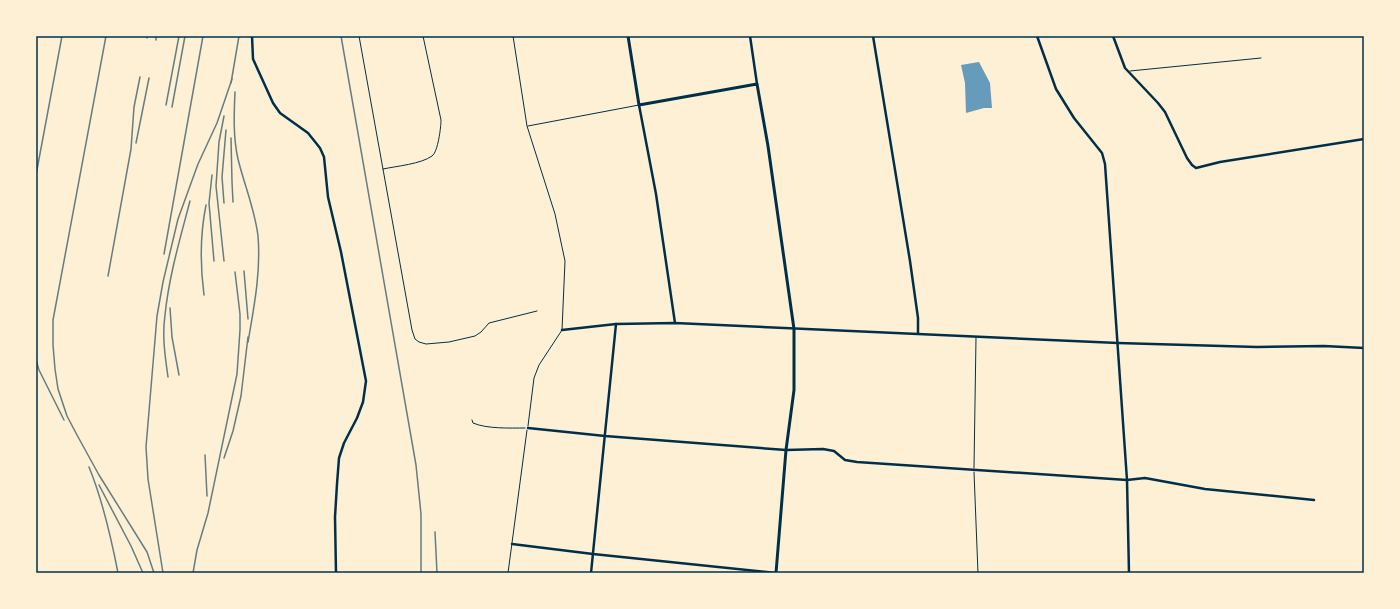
<svg xmlns="http://www.w3.org/2000/svg" width="1400" height="609" viewBox="0 0 1400 609" font-family="Rubik,sans-serif">
  <style>
    .water { fill: #669bbc }
    .lines { fill: none; stroke-linecap: round; stroke-linejoin: round }
    .path { stroke: #003049; stroke-width: 1 }
    .service { stroke: #003049; stroke-width: 1 }
    .minor { stroke: #003049; stroke-width: 2.5 }
    .secondary { stroke: #003049; stroke-width: 3 }
    .rail { stroke: #657d81; stroke-width: 1.5 }
    .neatline { fill: none; stroke: #003049; stroke-width: 1.5 }
  </style>
  <rect width="100%" height="100%" fill="#fdf0d5"/>
  <!-- water -->
  <path class="water" d="M979,62L990,83L992,108H984L966,113L965,83L961,65Z"/>
  <g class="lines">
    <!-- path -->
    <path class="path" d="M472,420L473,423C487,429 510,428 525,428"/>
    <!-- service -->
    <g class="service">
      <path d="M359,36L412,330L415,339L419,342L426,344L449,342L475,336L481,332L489,323L537,311"/>
      <path d="M513,36L527,126L555,214L565,261L562,330L539,365L534,378L528,426"/>
      <path d="M1130,71L1261,58"/>
      <path d="M528,126L639,105"/>
      <path d="M383,169C397,166 421,164 432,156C438,152 441,127 441,120L423,36"/>
      <path d="M974,468L976,338"/>
      <path d="M974,472L978,573"/>
      <path d="M508,573L527,430"/>
    </g>
    <!-- minor -->
    <g class="minor">
      <path d="M252,36L253,59L273,103L280,113L308,133L320,148L324,157L328,197L341,252L366,381L363,402L357,418L344,443L339,458L337,484L335,517L336,573"/>
      <path d="M750,36L757,84"/>
      <path d="M873,36L910,261L918,318V333"/>
      <path d="M1037,36L1056,89L1074,118L1102,153L1105,164L1127,480L1129,573"/>
      <path d="M1113,36L1125,68L1158,103L1165,112L1187,158L1192,165L1196,168L1220,162L1364,139"/>
      <path d="M639,105L656,194L675,323"/>
      <path d="M562,330L616,324L675,323L1118,343L1257,347L1324,346L1364,348"/>
      <path d="M528,428L605,436L786,450L823,449L834,451L845,460L857,462L1127,480L1145,478L1205,489L1314,500"/>
      <path d="M512,544L593,554L776,573"/>
      <path d="M591,573L616,324"/>
    </g>
    <!-- secondary -->
    <path class="secondary" d="M628,36L639,105L757,84L768,146L794,329V390L786,450L776,573"/>
    <!-- rail -->
    <g class="rail">
      <path d="M106,36L53,320V345L55,369L58,389L67,416L77,435L99,475L147,552L154,573"/>
      <path d="M341,36L416,465L421,514V573"/>
      <path d="M147,38V36"/>
      <path d="M156,40V36"/>
      <path d="M231,83L239,36"/>
      <path d="M235,92C234,114 233,137 238,159C244,184 255,210 258,236C261,272 254,307 248,342"/>
      <path d="M166,105L179,36"/>
      <path d="M172,107L185,36"/>
      <path d="M224,116L219,142L216,186L224,261"/>
      <path d="M231,138L232,182L233,202"/>
      <path d="M136,143L149,78"/>
      <path d="M36,175L62,36"/>
      <path d="M212,175L209,203L214,261"/>
      <path d="M224,203L222,177L226,130"/>
      <path d="M164,254L203,36"/>
      <path d="M244,271L248,319"/>
      <path d="M108,276L131,149L134,107L140,77"/>
      <path d="M204,295C200,265 200,235 206,205"/>
      <path d="M170,308L172,337L179,375"/>
      <path d="M36,360L39,370L64,420"/>
      <path d="M168,377C165,356 162,336 165,315C169,276 180,239 190,201"/>
      <path d="M205,455L207,496"/>
      <path d="M224,458L233,431L241,396L248,337"/>
      <path d="M89,467C103,501 111,537 118,573"/>
      <path d="M99,485L131,546L143,573"/>
      <path d="M435,532L437,573"/>
      <path d="M36,567L37,573"/>
      <path d="M163,573L148,479L146,447L157,316L163,282L178,219L198,164L217,123L232,79"/>
      <path d="M193,573L197,550L208,513L237,374L240,330V314L235,272"/>
    </g>
  </g>
  <!-- border -->
  <rect width="1400" height="609" fill="none" stroke="#fdf0d5" stroke-width="74"/>
  <rect x="37" y="37" width="1326" height="535" class="neatline"/>
</svg>
